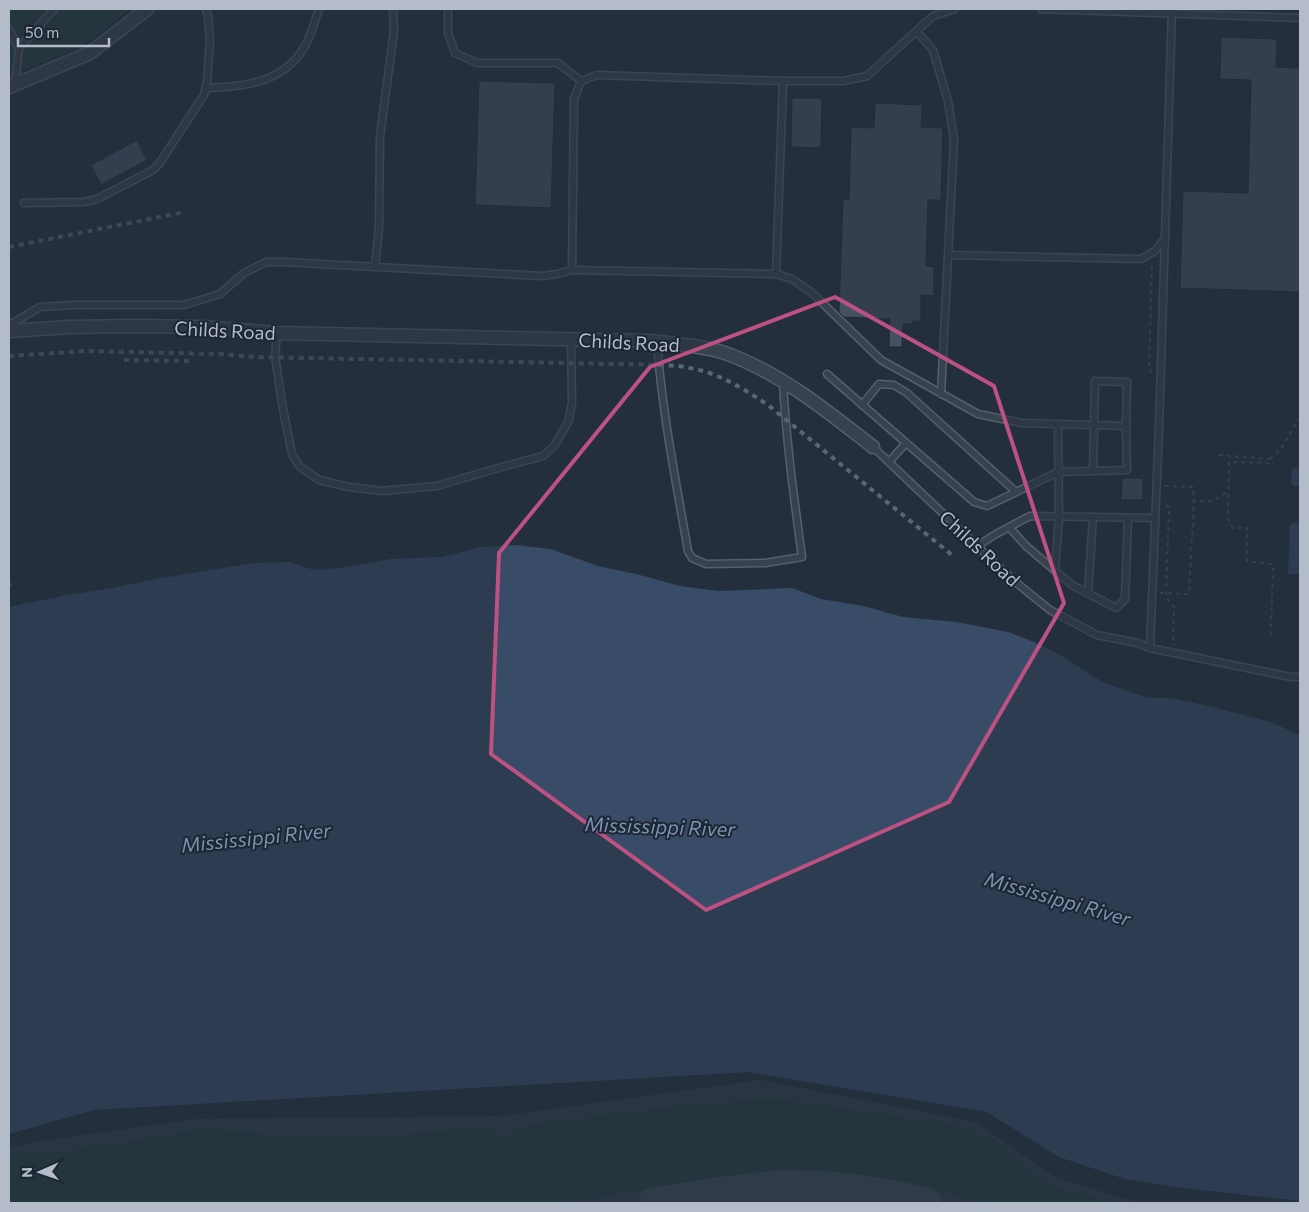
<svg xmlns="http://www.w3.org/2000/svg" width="1309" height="1212" viewBox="0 0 1309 1212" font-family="Commissioner,sans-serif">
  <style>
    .airport { fill: #323c4b }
    .green { fill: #263c3f }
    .water { fill: #394c67 }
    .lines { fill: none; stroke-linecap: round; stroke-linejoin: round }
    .taxiway { stroke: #3f4a5a; stroke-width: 32 }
    .building { fill: #455162; stroke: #1f2835 }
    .service-casing { stroke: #565f6c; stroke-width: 9 }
    .minor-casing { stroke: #565f6c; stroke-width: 15 }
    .path { stroke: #44595c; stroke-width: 2; stroke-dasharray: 4 4; stroke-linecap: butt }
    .service { stroke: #38414e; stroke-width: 6 }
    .minor { stroke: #38414e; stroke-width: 12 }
    .rail { stroke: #5a6575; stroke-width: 4; stroke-dasharray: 5 5; stroke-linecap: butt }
    .marked { fill: none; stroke: #bd5182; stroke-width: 4; stroke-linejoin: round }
    .labels { text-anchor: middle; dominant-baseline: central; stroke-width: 4; stroke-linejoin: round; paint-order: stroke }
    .street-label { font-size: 19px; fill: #b4bcc9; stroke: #1d2633 }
    .water-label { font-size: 20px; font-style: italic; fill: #7c92b1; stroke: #1d2633 }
  </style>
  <rect width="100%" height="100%" fill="#242f3e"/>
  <!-- airport -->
  <path class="airport" d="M761,1080L975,1122L1057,1178L1139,1203H9V1148L34,1142L195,1119L501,1116Z"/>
  <!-- green -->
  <g class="green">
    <path d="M9,9H130L80,48L9,75Z"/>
    <path d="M778,1099L954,1125L995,1139L1020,1164L1052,1186L1112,1203H989L894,1182L853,1176L810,1173L759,1174L557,1203H9V1156L23,1153L67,1151L203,1129L312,1138L371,1137L486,1128L506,1138L527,1125L694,1104Z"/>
  </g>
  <!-- water -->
  <g class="water">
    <path d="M1292,468L1300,469V486H1294L1291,483Z"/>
    <path d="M1293,523H1300V574H1288L1290,525Z"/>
    <path d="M515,545L551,549L598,566L640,575L680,586L718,591L792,588L821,599L863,606L903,617L957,622L1008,632L1034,642L1060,655L1104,683L1148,698H1171L1213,707L1270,722L1300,735V1201L1183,1188L1125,1179L1059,1157L987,1112L749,1072L94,1110L9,1134V607L62,596L112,588L156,579L254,563L289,562L314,570L339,568L391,559L442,557L481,547Z"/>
  </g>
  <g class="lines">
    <!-- taxiway -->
    <path class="taxiway" d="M654,1203C698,1197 743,1188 787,1186C833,1185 880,1193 925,1203"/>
  </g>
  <!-- building -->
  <g class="building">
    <path d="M1221,37L1277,39L1276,67L1300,68V292L1180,288L1183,191L1248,193L1251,80L1220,79Z"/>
    <path d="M479,81L555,83L551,208L475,205Z"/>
    <path d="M792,98H822L821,148L791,147Z"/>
    <path d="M875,103L922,105L921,127L943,128L941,200H928L926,266L934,267V296L921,295V321H913V324H903L902,347H889L890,319L844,317L839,312L843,199H849L851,127L874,128Z"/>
    <path d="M137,140L147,160L101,185L91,165Z"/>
    <path d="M1122,478H1143V500H1121Z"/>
  </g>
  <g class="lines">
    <!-- service casing -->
    <g class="service-casing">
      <g id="service">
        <path d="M448,9V33L455,53L477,63H558L581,81L574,99L572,270"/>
        <path d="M1041,9L1300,18"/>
        <path d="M9,30L19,48"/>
        <path d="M917,32L933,50L948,101L954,139L941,394"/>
        <path d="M581,81L597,75L783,81H843L867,76L933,16L955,9"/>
        <path d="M15,84L19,48L54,9"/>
        <path d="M206,88C244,87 284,83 305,46C311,35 315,21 319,9"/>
        <path d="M24,203L83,202L97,199L153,170L159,164L204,95L207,81L210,40L208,16L206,9"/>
        <path d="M948,255L1141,259L1155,251L1165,238"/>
        <path d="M375,267L543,276L557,274L572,270L776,274L783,81"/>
        <path d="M776,274L792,279L811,292L881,360L978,414L1022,423L1126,426"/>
        <path d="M9,325L40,307L74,305H184L220,294L244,273L266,262H284L375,267L379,227L380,136L394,31L393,9"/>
        <path d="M277,333L275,357L283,409L292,454L299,466L319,480L349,487L382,491L437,486L491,470L543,456L555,445L569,420L572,402L571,339"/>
        <path d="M657,342C662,412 676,482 688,551L692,558L706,564L765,563L802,557C794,498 786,440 783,381"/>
        <path d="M827,374L974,502L987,506L1058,472L1127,470L1126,426L1127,382L1095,381L1093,471"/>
        <path d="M862,405L879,384L894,385L907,393L1016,492"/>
        <path d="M873,447L1013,580L1050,610L1097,635L1137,643L1150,648L1291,677H1300"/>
        <path d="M889,462L906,443"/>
        <path d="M1009,527L1026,546L1072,585L1116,608L1125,599L1128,518"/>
        <path d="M977,546L996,534L1030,516L1155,518"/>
        <path d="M1055,570L1059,517L1058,424"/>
        <path d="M1088,593L1093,517"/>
        <path d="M1150,648L1159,427L1172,9"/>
      </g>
    </g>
    <!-- minor casing -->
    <g class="minor-casing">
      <g id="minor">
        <path d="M9,87L90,53L147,9"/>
        <path d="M9,331L69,327L135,326L202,327L277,333L649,341C674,344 701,345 725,353C781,373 827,411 873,447"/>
      </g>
    </g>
    <!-- path -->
    <g class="path">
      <path d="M1151,373L1149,367L1152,263"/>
      <path d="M1219,455L1270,459L1274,463"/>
      <path d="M1270,459L1280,450L1300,417"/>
      <path d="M1165,486L1193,487L1194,501"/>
      <path d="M1166,506H1169L1166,597L1174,607L1173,645"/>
      <path d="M1160,593L1189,594L1194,501H1212L1229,491"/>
      <path d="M1270,635L1271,632L1273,564L1247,561V528H1233L1228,518L1229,462L1271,463"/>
    </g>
    <!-- service -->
    <use href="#service" class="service"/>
    <!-- minor -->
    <use href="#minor" class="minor"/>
    <!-- rail -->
    <g class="rail">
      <path d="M9,247L185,212"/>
      <path d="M9,356L85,351L220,354L256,357L667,365C675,366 683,366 690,368C719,373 744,389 768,405L952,555"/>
      <path d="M124,360L192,361"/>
      <path d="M9,583L10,586"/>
    </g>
  </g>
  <!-- marked area -->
  <path d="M0 0H1309V1212H0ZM835,297L994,386L1064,603L949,802L706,910L491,754L499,553L650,367Z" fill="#242f3e" fill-opacity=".55" fill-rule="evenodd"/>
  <path class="marked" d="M835,297L994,386L1064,603L949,802L706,910L491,754L499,553L650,367Z"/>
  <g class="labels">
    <!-- street labels -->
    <g class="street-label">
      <text transform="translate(225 330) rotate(3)">Childs Road</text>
      <text transform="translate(629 342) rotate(3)">Childs Road</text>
      <text transform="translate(980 548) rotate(43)">Childs Road</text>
    </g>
    <!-- water labels -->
    <g class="water-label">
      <text transform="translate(660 826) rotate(2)">Mississippi River</text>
      <text transform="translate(256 837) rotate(-6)">Mississippi River</text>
      <text transform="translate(1058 898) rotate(16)">Mississippi River</text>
    </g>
  </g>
  <!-- border -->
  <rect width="1309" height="1212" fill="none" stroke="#b4bcc9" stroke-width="20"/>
  <!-- north arrow -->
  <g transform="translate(40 1172) rotate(268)" stroke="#1d2633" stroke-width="4" paint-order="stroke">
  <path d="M0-4L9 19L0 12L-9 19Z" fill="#b4bcc9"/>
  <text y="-8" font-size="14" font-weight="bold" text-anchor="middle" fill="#b4bcc9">N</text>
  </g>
  <!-- scale -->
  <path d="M18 38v8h91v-8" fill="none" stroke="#b4bcc9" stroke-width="2.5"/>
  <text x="25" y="38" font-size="15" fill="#b4bcc9" stroke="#1d2633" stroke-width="4" paint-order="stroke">50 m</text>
</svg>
